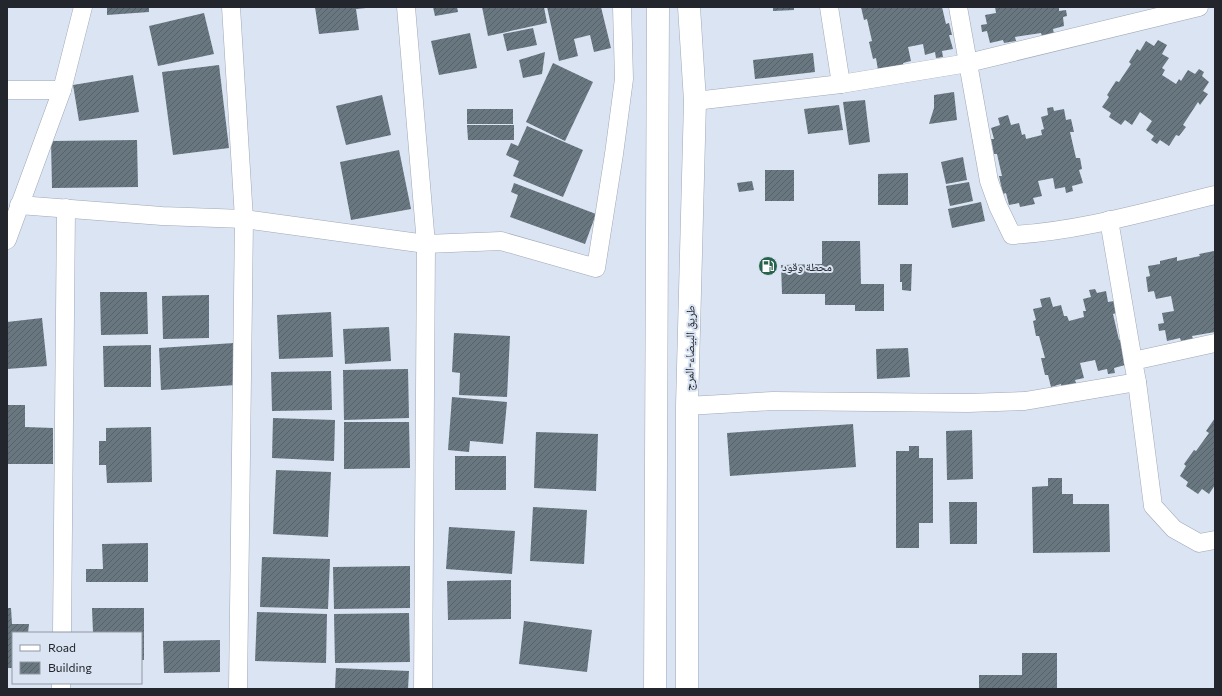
<svg xmlns="http://www.w3.org/2000/svg" width="1222" height="696" viewBox="0 0 1222 696" font-family="Commissioner,'Noto Naskh Arabic',sans-serif">
  <style>
    .building { fill: url(#building-hatch) }
    .lines { fill: none; stroke-linecap: round; stroke-linejoin: round }
    .minor-casing { stroke: #9fa8b6; stroke-width: 19 }
    .trunk-casing { stroke: #9fa8b6; stroke-width: 23 }
    .minor { stroke: #fff; stroke-width: 18 }
    .trunk { stroke: #fff; stroke-width: 22 }
    .labels { text-anchor: middle; dominant-baseline: central; stroke-width: 4; stroke-linejoin: round; paint-order: stroke }
    .poi-label { font-size: 12px; fill: #23262c; stroke: #dae4f3; text-anchor: start }
    .street-label { font-size: 12px; fill: #23262c; stroke: #dae4f3 }
  </style>
  <defs>
    <pattern id="building-hatch" width="6" height="6" patternUnits="userSpaceOnUse"><rect width="6" height="6" fill="#697781"/><path d="M-1 1l2-2M0 6l6-6M5 7l2-2" fill="none" stroke="#56616a"/></pattern>
  </defs>
  <rect width="100%" height="100%" fill="#dae4f3"/>
  <!-- building -->
  <g class="building">
    <path d="M107,7H149V12L107,15Z"/>
    <path d="M315,7H366V8L356,9L359,30L319,34Z"/>
    <path d="M433,7H457L458,12L435,16Z"/>
    <path d="M482,7H544L547,23L488,36Z"/>
    <path d="M547,7H601L611,48L594,52L590,35L574,39L578,56L559,61Z"/>
    <path d="M773,7H794V10L773,11Z"/>
    <path d="M861,7H942L946,24L949,23L952,35H949L953,49L942,51L943,57L936,58L935,52L925,55L923,44L908,47L911,61L903,63L904,69L878,70L876,58L873,59L869,42L872,41L867,19L864,20Z"/>
    <path d="M995,7H1059V11L1066,10L1067,16L1063,17L1064,26L1053,29L1054,34L1042,36L1041,33L1015,37L1016,41L1004,43L1003,40L990,43L987,31L982,32L981,25L987,24L985,15L996,13Z"/>
    <path d="M204,13L214,54L158,66L149,26Z"/>
    <path d="M533,28L537,45L507,51L503,34Z"/>
    <path d="M470,33L477,68L439,75L431,41Z"/>
    <path d="M1158,40L1167,45L1162,54L1169,58L1162,68L1165,70L1162,75L1176,84L1179,79L1181,81L1188,70L1195,74L1199,69L1204,72L1202,76L1209,82L1203,91L1208,94L1200,105L1198,102L1183,125L1186,127L1179,136L1176,135L1169,146L1160,140L1157,144L1151,140L1154,136L1146,130L1152,121L1140,112L1132,125L1125,120L1121,125L1109,117L1111,113L1102,107L1109,97L1107,95L1116,81L1119,82L1131,64L1129,62L1137,49L1140,51L1146,41L1154,46Z"/>
    <path d="M545,52L542,74L523,78L519,60Z"/>
    <path d="M813,53L815,72L755,79L753,60Z"/>
    <path d="M553,63L593,82L565,141L526,122Z"/>
    <path d="M219,65L229,148L173,155L162,72Z"/>
    <path d="M133,75L139,112L79,121L73,85Z"/>
    <path d="M954,92L957,120L929,124L934,108V95Z"/>
    <path d="M382,95L391,135L346,145L336,106Z"/>
    <path d="M865,100L870,142L849,145L843,102Z"/>
    <path d="M839,105L843,130L808,134L804,109Z"/>
    <path d="M1053,107L1054,111L1064,109L1066,120L1071,119L1074,132H1070L1076,158H1080L1082,169L1079,170L1083,183L1072,186L1073,191L1066,193L1065,187L1055,189L1053,178L1038,181L1042,196L1033,198L1035,204L1020,207L1019,203L1009,205L1006,193L1003,194L999,176H1002L997,154H994L991,139H994L991,128L1000,125L998,118L1008,115L1011,125L1019,123L1022,135L1025,134L1026,139L1042,135L1041,130L1044,129L1041,117L1048,115L1047,108Z"/>
    <rect x="467" y="109" width="46" height="15"/>
    <path d="M467,125H514V140H468Z"/>
    <path d="M527,126L583,150L563,197L513,176L519,161L506,155L511,143L518,146Z"/>
    <path d="M137,140L138,187L52,188L51,141Z"/>
    <path d="M399,150L411,209L351,220L340,162Z"/>
    <path d="M963,157L967,180L946,184L941,162Z"/>
    <rect x="765" y="170" width="29" height="31"/>
    <path d="M908,173V205H878V174Z"/>
    <path d="M752,181L754,190L739,192L737,183Z"/>
    <path d="M969,182L973,201L950,206L946,186Z"/>
    <path d="M514,183L596,214L585,244L510,217L518,195L511,192Z"/>
    <path d="M981,202L985,221L952,228L948,209Z"/>
    <path d="M822,241H860L861,284H884V311H855V305H825V294H782L781,265L822,264Z"/>
    <path d="M1214,251L1215,332L1192,336L1193,339L1181,341L1180,338L1167,341L1165,330L1159,331L1158,324L1164,323L1162,313L1174,311L1171,296L1156,299L1154,291L1148,292L1146,277L1150,276L1148,266L1160,264V261L1177,257V261L1200,256L1199,254Z"/>
    <path d="M900,264H912L911,291L902,290V282H900Z"/>
    <path d="M1095,289L1097,293L1106,291L1108,302L1114,301L1116,313L1113,314L1119,340L1122,339L1125,351L1122,352L1125,365L1114,368L1115,373L1108,374L1107,369L1098,371L1095,360L1080,363L1084,378L1075,380L1077,386L1062,389L1061,384L1051,387L1048,375H1045L1041,358H1045L1039,336H1036L1033,321L1036,320L1033,309L1042,307L1040,299L1050,297L1053,307L1061,305L1064,316H1067L1069,321L1084,317L1083,311H1086L1083,299L1091,297L1089,290Z"/>
    <path d="M100,292H147L148,334L101,335Z"/>
    <path d="M209,295V338L163,339L162,296Z"/>
    <path d="M331,312L333,357L279,359L277,315Z"/>
    <path d="M42,318L47,366L7,369V322Z"/>
    <path d="M389,327L391,361L345,364L343,329Z"/>
    <path d="M454,333L510,336L507,397L459,395L460,373L452,372Z"/>
    <path d="M234,343L236,385L161,390L159,348Z"/>
    <path d="M151,345V387H104L103,346Z"/>
    <path d="M908,348L910,377L877,379L876,349Z"/>
    <path d="M408,369L409,418L344,420L343,370Z"/>
    <path d="M331,371L332,410L272,411L271,372Z"/>
    <path d="M452,397L507,402L503,444L470,441L469,452L448,450Z"/>
    <path d="M7,405H25V427L53,428V464H7Z"/>
    <path d="M273,418L335,420L334,461L272,458Z"/>
    <path d="M1215,418V485L1209,494L1202,489L1198,494L1186,486L1188,482L1180,476L1186,466L1184,464L1194,450L1196,451L1209,433L1206,431Z"/>
    <path d="M344,422H409L410,468L344,469Z"/>
    <path d="M853,424L856,467L730,476L727,433Z"/>
    <path d="M151,427L152,482L107,483L106,465H99V441H106V428Z"/>
    <path d="M972,430L973,479L947,480L946,431Z"/>
    <path d="M536,432L598,434L596,491L534,488Z"/>
    <path d="M909,446H919V458H933V523H919V548H896V451H909Z"/>
    <rect x="455" y="456" width="51" height="34"/>
    <path d="M276,470L331,472L328,537L273,534Z"/>
    <path d="M1048,478H1062V494H1073V504H1109L1110,552L1033,553L1032,487L1048,486Z"/>
    <path d="M949,502H977V544H950Z"/>
    <path d="M533,507L587,510L584,564L530,561Z"/>
    <path d="M449,527L515,531L512,574L446,569Z"/>
    <path d="M148,543V582H86V569H103L102,544Z"/>
    <path d="M262,557L330,559L328,609L260,607Z"/>
    <path d="M410,566V608L334,609L333,567Z"/>
    <path d="M511,580V619L448,620L447,581Z"/>
    <path d="M7,608H11L12,624H29L28,633H13V668H7Z"/>
    <path d="M92,608H144V660H141V633H93Z"/>
    <path d="M257,612L327,614L326,663L255,661Z"/>
    <path d="M409,613L410,662L335,663L334,614Z"/>
    <path d="M524,621L592,630L587,672L519,664Z"/>
    <path d="M220,640V672L164,673L163,641Z"/>
    <path d="M1022,653H1057V689H979V675H1022Z"/>
    <path d="M336,668L409,671L408,689H335Z"/>
  </g>
  <g class="lines">
    <!-- minor casing -->
    <g class="minor-casing">
      <g id="minor">
        <path d="M231,7L244,219L238,689"/>
        <path d="M406,7L426,244L423,689"/>
        <path d="M829,7L841,84"/>
        <path d="M958,7L989,181L998,206L1012,235C1081,231 1148,211 1215,195"/>
        <path d="M7,90H62"/>
        <path d="M695,101L841,84L968,63L1199,7"/>
        <path d="M19,205L162,216L244,219L426,244L501,241L596,268L614,154L624,79L622,7"/>
        <path d="M1109,220L1133,361"/>
        <path d="M7,240L62,90L83,7"/>
        <path d="M1137,382L1153,506L1174,529L1199,543L1215,540"/>
        <path d="M687,406L773,401L968,403L1025,401L1137,382L1133,361L1215,343"/>
        <path d="M62,633L66,208"/>
        <path d="M61,689V683"/>
      </g>
    </g>
    <!-- trunk casing -->
    <g class="trunk-casing">
      <g id="trunk">
        <path d="M655,689L658,7"/>
        <path d="M687,689V406L695,101L689,7"/>
      </g>
    </g>
    <!-- minor -->
    <use href="#minor" class="minor"/>
    <!-- trunk -->
    <use href="#trunk" class="trunk"/>
  </g>
  <!-- icons -->
  <defs>
    <g id="fuel-disc" transform="scale(1)"><circle r="9.5" fill="#28634d" stroke="#dae4f3"/><path d="M-5.5-6h7V0h2V4h1.3V-2.5L3-4.5l.8-.8L6-3V5H2.5V1h-1V6h-7ZM-4.2-4.7v3.2H.2V-4.7Z" fill="#fff"/></g>
  </defs>
  <g fill-rule="evenodd">
    <use href="#fuel-disc" x="768" y="266"/>
  </g>
  <g class="labels">
    <!-- poi labels -->
    <g class="poi-label">
      <text x="782" y="266">محطة وقود</text>
    </g>
    <!-- street labels -->
    <g class="street-label">
      <text transform="translate(689 348) rotate(-89)">طريق البيضاء-المرج</text>
    </g>
  </g>
  <!-- border -->
  <rect width="1222" height="696" fill="none" stroke="#23262c" stroke-width="16"/>
  <!-- legend -->
  <rect x="12" y="632" width="130" height="52" fill="#dae4f3" stroke="#9198a3"/>
  <rect x="20" y="645" width="20" height="6" fill="#ffffff" stroke="#9198a3"/>
  <text x="48" y="652" font-size="12" fill="#23262c">Road</text>
  <rect x="20" y="662" width="20" height="12" fill="url(#building-hatch)" stroke="#9198a3"/>
  <text x="48" y="672" font-size="12" fill="#23262c">Building</text>
</svg>
